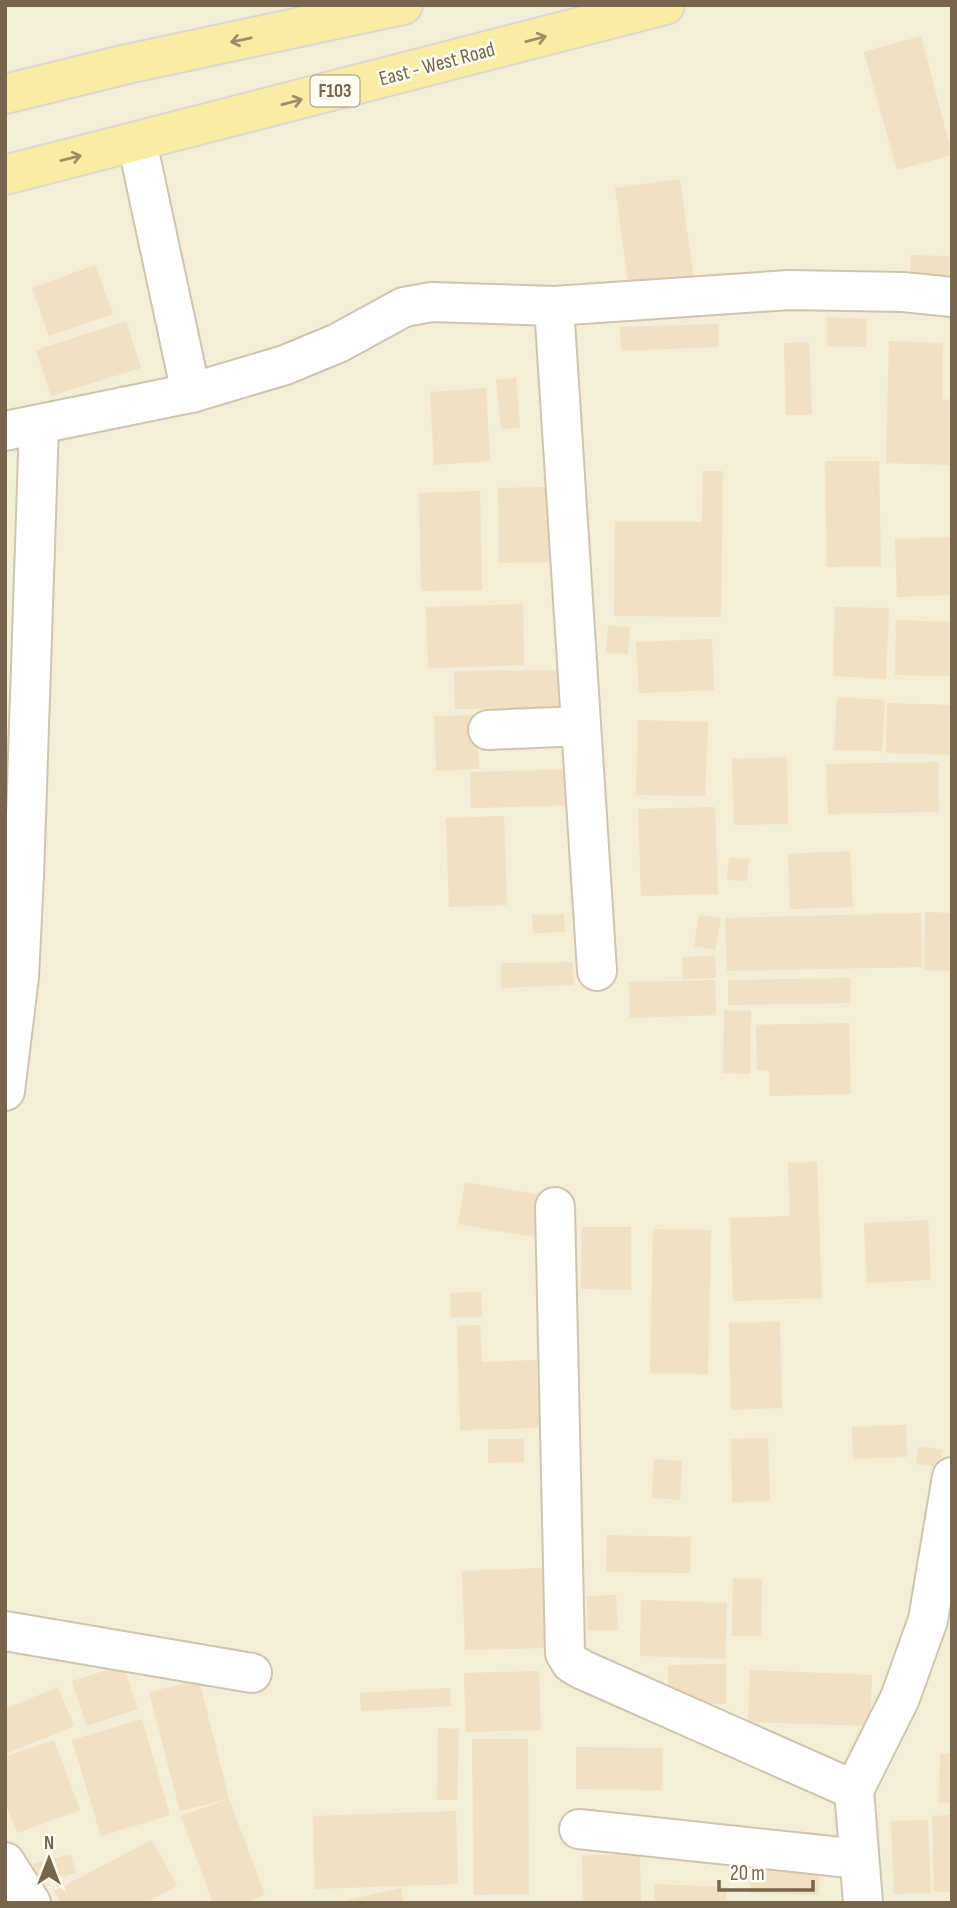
<svg xmlns="http://www.w3.org/2000/svg" width="957" height="1908" viewBox="0 0 957 1908" font-family="'Sofia Sans Condensed',sans-serif">
  <style>
    .residential { fill: #f4edd8 }
    .building { fill: #f1e0c1 }
    .lines { fill: none; stroke-linecap: round; stroke-linejoin: round }
    .minor-casing { stroke: #cfc5af; stroke-width: 42 }
    .major-casing { stroke: #dcd7d1; stroke-width: 42 }
    .minor { stroke: #fff; stroke-width: 38 }
    .major { stroke: #f9eda4; stroke-width: 38 }
    .oneway { stroke: #9e8e67 }
    .labels { text-anchor: middle; dominant-baseline: central; stroke-width: 5; stroke-linejoin: round; paint-order: stroke }
    .shield { fill: #fffcf0; stroke: #a0937e; stroke-width: 2 }
    .shield-label { font-size: 19px; font-weight: bold; fill: #77664d }
    .street-label { font-size: 21px; fill: #77664d; stroke: #fffcf0 }
  </style>
  <rect width="100%" height="100%" fill="#fcf9e9"/>
  <!-- residential -->
  <rect class="residential" x="5" y="5" width="947" height="1898"/>
  <!-- building -->
  <g class="building">
    <path d="M921,36L952,155L897,170L864,52Z"/>
    <path d="M680,179L694,280L629,288L615,188Z"/>
    <path d="M911,255L952,256V276L910,275Z"/>
    <path d="M95,265L113,314L49,336L32,288Z"/>
    <path d="M827,317L867,319L866,347L827,346Z"/>
    <path d="M126,321L141,368L51,396L36,350Z"/>
    <path d="M718,324L719,347L621,351L620,327Z"/>
    <path d="M889,341L943,343L942,399L952,400V465L886,463Z"/>
    <path d="M809,342L812,415H786L784,343Z"/>
    <path d="M516,377L520,428L501,429L496,380Z"/>
    <path d="M486,388L490,461L434,465L430,392Z"/>
    <path d="M825,461H879L881,566L827,567Z"/>
    <path d="M703,471H723L721,617L614,616L615,522H702Z"/>
    <path d="M553,487L554,562L499,563L498,488Z"/>
    <path d="M480,491L482,590L421,591L419,493Z"/>
    <path d="M952,537V595L897,597L895,539Z"/>
    <path d="M523,604L524,665L428,668L426,607Z"/>
    <path d="M835,607L889,608L886,679L833,676Z"/>
    <path d="M896,620L952,622V676L895,675Z"/>
    <path d="M608,626L630,627L628,654L606,653Z"/>
    <path d="M712,639L714,690L639,693L636,642Z"/>
    <path d="M562,670V708L455,709L454,671Z"/>
    <path d="M837,697L885,700L882,751L834,750Z"/>
    <path d="M887,703L952,705V755L886,753Z"/>
    <path d="M478,715L479,769L436,771L434,716Z"/>
    <path d="M638,720L708,722L705,796L636,795Z"/>
    <path d="M787,757L788,824L734,825L732,759Z"/>
    <path d="M938,762L939,812L828,814L826,764Z"/>
    <path d="M577,769L578,805L471,808L470,772Z"/>
    <path d="M715,807L718,894L641,896L638,809Z"/>
    <path d="M504,816L507,905L449,907L446,818Z"/>
    <path d="M850,851L853,907L790,909L788,854Z"/>
    <path d="M729,858L749,859L747,881L727,880Z"/>
    <path d="M925,912L952,913V971L924,970Z"/>
    <path d="M921,913L922,967L727,971L725,918Z"/>
    <path d="M564,914L565,932L533,933L532,915Z"/>
    <path d="M699,915L721,918L715,950L694,946Z"/>
    <path d="M715,956L716,978L683,979L682,957Z"/>
    <path d="M573,962L574,985L501,988V963Z"/>
    <path d="M850,978L851,1003L728,1005V980Z"/>
    <path d="M715,980L716,1015L630,1018L629,982Z"/>
    <path d="M724,1010L751,1011L750,1074L723,1073Z"/>
    <path d="M849,1023L851,1094L770,1096L769,1070H757L756,1025Z"/>
    <path d="M817,1162L822,1298L733,1301L730,1218L790,1216L788,1163Z"/>
    <path d="M465,1182L541,1195L534,1237L458,1224Z"/>
    <path d="M928,1220L931,1280L867,1283L864,1223Z"/>
    <path d="M582,1227H631V1290L581,1289Z"/>
    <path d="M653,1229L711,1230L708,1374L650,1373Z"/>
    <path d="M481,1292L482,1317L451,1318L450,1293Z"/>
    <path d="M780,1322L782,1408L731,1410L729,1323Z"/>
    <path d="M480,1325L482,1362L537,1360L539,1428L460,1430L457,1326Z"/>
    <path d="M906,1425L907,1457L853,1459L852,1427Z"/>
    <path d="M768,1438L770,1501L732,1502L731,1439Z"/>
    <path d="M488,1439H524V1462L488,1463Z"/>
    <path d="M919,1446L942,1450L940,1467L916,1464Z"/>
    <path d="M654,1459L682,1461L680,1500L652,1498Z"/>
    <path d="M607,1535L691,1537L690,1573L606,1572Z"/>
    <path d="M544,1568L546,1648L465,1650L462,1571Z"/>
    <path d="M733,1578L762,1579L761,1636H732Z"/>
    <path d="M616,1595L618,1630L588,1631L587,1596Z"/>
    <path d="M641,1600L727,1603L725,1659L640,1656Z"/>
    <path d="M726,1664V1704H668V1665Z"/>
    <path d="M123,1665L138,1709L87,1726L72,1681Z"/>
    <path d="M750,1670L872,1675L870,1726L748,1722Z"/>
    <path d="M539,1671L541,1730L466,1732L464,1673Z"/>
    <path d="M199,1680L229,1799L180,1811L149,1692Z"/>
    <path d="M58,1687L74,1726L5,1754V1709Z"/>
    <path d="M450,1688L451,1706L361,1711L360,1693Z"/>
    <path d="M142,1719L170,1815L101,1836L72,1740Z"/>
    <path d="M438,1728L459,1729L457,1800H437Z"/>
    <path d="M472,1739H528L529,1894L474,1895Z"/>
    <path d="M54,1740L80,1810L17,1833L5,1801V1757Z"/>
    <path d="M576,1747L663,1748L662,1790L576,1789Z"/>
    <path d="M940,1753L952,1754V1803H939Z"/>
    <path d="M229,1799L265,1895L244,1903H213L181,1816Z"/>
    <path d="M456,1811L458,1884L315,1889L313,1816Z"/>
    <path d="M952,1815V1892H934L932,1816Z"/>
    <path d="M928,1820L931,1893L894,1894L891,1821Z"/>
    <path d="M152,1840L177,1886L145,1903H61L54,1891Z"/>
    <path d="M71,1854L76,1873L38,1883L33,1864Z"/>
    <path d="M640,1854L641,1903H583L582,1855Z"/>
    <path d="M751,1869L819,1871V1895L750,1893Z"/>
    <path d="M655,1884L727,1887L726,1903H654Z"/>
    <path d="M401,1888L404,1903H339V1902Z"/>
  </g>
  <g class="lines">
    <!-- minor casing -->
    <g class="minor-casing">
      <g id="minor">
        <path d="M137,142L191,393"/>
        <path d="M554,306L597,971"/>
        <path d="M5,431L191,393L285,365L338,343L404,307L432,302L554,306L789,290L903,292L952,297"/>
        <path d="M488,730L581,726"/>
        <path d="M5,1091L19,977L24,877L39,425"/>
        <path d="M555,1207L565,1653L571,1663L583,1670L854,1790"/>
        <path d="M5,1631L252,1673"/>
        <path d="M579,1829L859,1859"/>
        <path d="M5,1862L31,1903"/>
        <path d="M863,1903L854,1790L900,1698L928,1620L952,1477"/>
      </g>
    </g>
    <!-- major casing -->
    <g class="major-casing">
      <g id="major">
        <path d="M5,94L127,64L403,5"/>
        <path d="M5,175L665,5"/>
      </g>
    </g>
    <!-- minor -->
    <use href="#minor" class="minor"/>
    <!-- major -->
    <use href="#major" class="major"/>
  </g>
  <!-- one-way arrows -->
  <defs><path id="oneway-shaft" d="M-6 0H5M1.5-3L5.5 0L1.5 3" fill="none" stroke-width="1.6" stroke-linecap="round" stroke-linejoin="round" transform="scale(1.75)"/></defs>
  <g class="oneway">
    <use href="#oneway-shaft" transform="translate(536 39) rotate(-15)"/>
    <use href="#oneway-shaft" transform="translate(241 40) rotate(168)"/>
    <use href="#oneway-shaft" transform="translate(292 102) rotate(-15)"/>
    <use href="#oneway-shaft" transform="translate(71 158) rotate(-14)"/>
  </g>
  <g class="labels">
    <!-- shield labels -->
    <rect class="shield" x="310.5" y="75.5" width="49" height="31" rx="5"/>
    <g class="shield-label">
      <text x="335" y="91">F103</text>
    </g>
    <!-- street labels -->
    <g class="street-label">
      <text transform="translate(437 64) rotate(-15)">East - West Road</text>
    </g>
  </g>
  <!-- border -->
  <rect width="957" height="1908" fill="none" stroke="#77664d" stroke-width="14"/>
  <!-- north arrow -->
  <g transform="translate(49 1859)" stroke="#fffcf0" stroke-width="5" paint-order="stroke">
  <path d="M0-5L12 26L0 18L-12 26Z" fill="#77664d"/>
  <text y="-10" font-size="19" font-weight="bold" text-anchor="middle" fill="#77664d">N</text>
  </g>
  <!-- scale -->
  <path d="M719 1880v10h94v-10" fill="none" stroke="#77664d" stroke-width="3.5"/>
  <text x="730" y="1880" font-size="21" fill="#77664d" stroke="#fffcf0" stroke-width="5" paint-order="stroke">20 m</text>
</svg>
